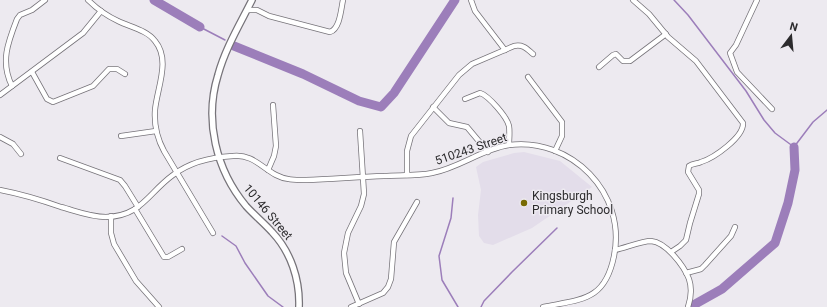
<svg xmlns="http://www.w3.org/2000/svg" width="827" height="307" viewBox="0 0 827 307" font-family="Roboto,sans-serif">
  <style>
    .built { fill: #e3ddea }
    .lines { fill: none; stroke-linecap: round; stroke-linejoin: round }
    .stream { stroke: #9c7eba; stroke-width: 1.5 }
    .river { stroke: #9c7eba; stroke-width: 9 }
    .minor-casing { stroke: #767379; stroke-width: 6 }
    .tertiary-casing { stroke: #767379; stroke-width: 8 }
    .minor { stroke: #fff; stroke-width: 4.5 }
    .tertiary { stroke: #fff; stroke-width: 5.5 }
    .poi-dot { fill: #786b04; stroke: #edeaf0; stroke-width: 1.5 }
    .labels { text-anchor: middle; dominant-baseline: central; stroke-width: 3; stroke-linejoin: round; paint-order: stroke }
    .street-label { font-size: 12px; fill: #2c2b2d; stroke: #edeaf0 }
    .poi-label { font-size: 12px; fill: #2c2b2d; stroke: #edeaf0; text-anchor: start }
  </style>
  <rect width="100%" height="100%" fill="#edeaf0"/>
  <!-- built -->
  <path class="built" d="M524,152L560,161L592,187L532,228L493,245L484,243L479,236L478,215L481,190L476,167L483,162L514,153Z"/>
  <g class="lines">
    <!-- stream -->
    <g class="stream">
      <path d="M674,0L688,15L746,91L764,120L775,133L794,147L813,122L827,110"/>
      <path d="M200,27L225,40"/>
      <path d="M453,198L451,218L439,256L442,280L458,307"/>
      <path d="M222,236L236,246L245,263L268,296L283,307"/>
      <path d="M481,307L484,301L512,272L557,228"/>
    </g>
    <!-- river -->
    <g class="river">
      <path d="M154,0L200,27"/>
      <path d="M234,46L303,74L359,101L381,107L394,93L455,0"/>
      <path d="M690,307L722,289L775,243L788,203L795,170L794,147"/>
    </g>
    <!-- minor casing -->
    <g class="minor-casing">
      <g id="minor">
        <path d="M88,0C97,9 107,16 118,21C130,27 147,30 155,41C171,60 157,88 155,110C154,124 157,138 164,151L213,233"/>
        <path d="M471,0L475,11L505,50"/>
        <path d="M633,0L649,14L668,37L696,61L743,123C744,137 714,158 701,162C697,164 693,163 689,166L688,172L699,190V194L690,223L686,240L680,246L671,252"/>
        <path d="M757,0L736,45L730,53L737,72L772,109"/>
        <path d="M247,10H257L269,16L330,32C340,29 341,9 343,0"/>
        <path d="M599,67L613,55L616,54L623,61H630L666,34"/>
        <path d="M32,72L47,99L53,102L93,86L109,69H117L125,74"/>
        <path d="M528,77L562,122V136L555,151"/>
        <path d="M12,86C0,62 8,42 17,19L20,15L32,10L45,0"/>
        <path d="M0,95L83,33L101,11"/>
        <path d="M465,99L480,93C489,96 507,117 509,126C510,132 509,139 509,145"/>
        <path d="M433,107L449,123L467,127L488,152"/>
        <path d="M121,136L156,131"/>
        <path d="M0,137L13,144L21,154"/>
        <path d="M60,158L120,180L125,186L138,207"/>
        <path d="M268,170L274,156L276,146L273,105"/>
        <path d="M407,175V151L411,136L459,75L472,64L514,46C523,44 527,49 533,54"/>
        <path d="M0,190C21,194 41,200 61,207C76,211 90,217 106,217C142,216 148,193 173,175C190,162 213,157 233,156C252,154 261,167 276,175C285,180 295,180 306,180C332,179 358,177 384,176C400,175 417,176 432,173C459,168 482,149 509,145C571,137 627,193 614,256C605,301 582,299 543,307"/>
        <path d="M135,209L164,257H168L182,249"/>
        <path d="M111,216V233L114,244L136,281L159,307"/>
        <path d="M615,250C625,248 642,241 651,241C666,242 684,266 689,279C692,288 691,298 688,307"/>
        <path d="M686,273L701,269L705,265L731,236L735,227"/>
        <path d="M359,304L346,273L344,253L348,233L361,206L364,194L360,131"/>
        <path d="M351,307L383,293L388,287L391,279L394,242L417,202"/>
      </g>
    </g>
    <!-- tertiary casing -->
    <g class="tertiary-casing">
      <path id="tertiary" d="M252,0C240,24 225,49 218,75C204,120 216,170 246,206C254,215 264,223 272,232C291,252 300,280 299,307"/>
    </g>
    <!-- minor -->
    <use href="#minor" class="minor"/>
    <!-- tertiary -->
    <use href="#tertiary" class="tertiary"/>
  </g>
  <!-- markers -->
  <circle class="poi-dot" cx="524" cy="203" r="4"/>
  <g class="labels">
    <!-- street labels -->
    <g class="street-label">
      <text transform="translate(471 149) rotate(-19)">510243 Street</text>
      <text transform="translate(268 212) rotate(50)">10146 Street</text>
    </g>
    <!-- poi labels -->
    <g class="poi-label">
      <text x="532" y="196">Kingsburgh<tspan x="532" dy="14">Primary School</tspan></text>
    </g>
  </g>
  <!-- north arrow -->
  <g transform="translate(791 36) rotate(16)" stroke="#edeaf0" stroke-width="3" paint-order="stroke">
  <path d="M0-3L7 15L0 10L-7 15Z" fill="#2c2b2d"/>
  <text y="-6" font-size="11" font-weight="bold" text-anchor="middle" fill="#2c2b2d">N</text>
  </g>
</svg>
